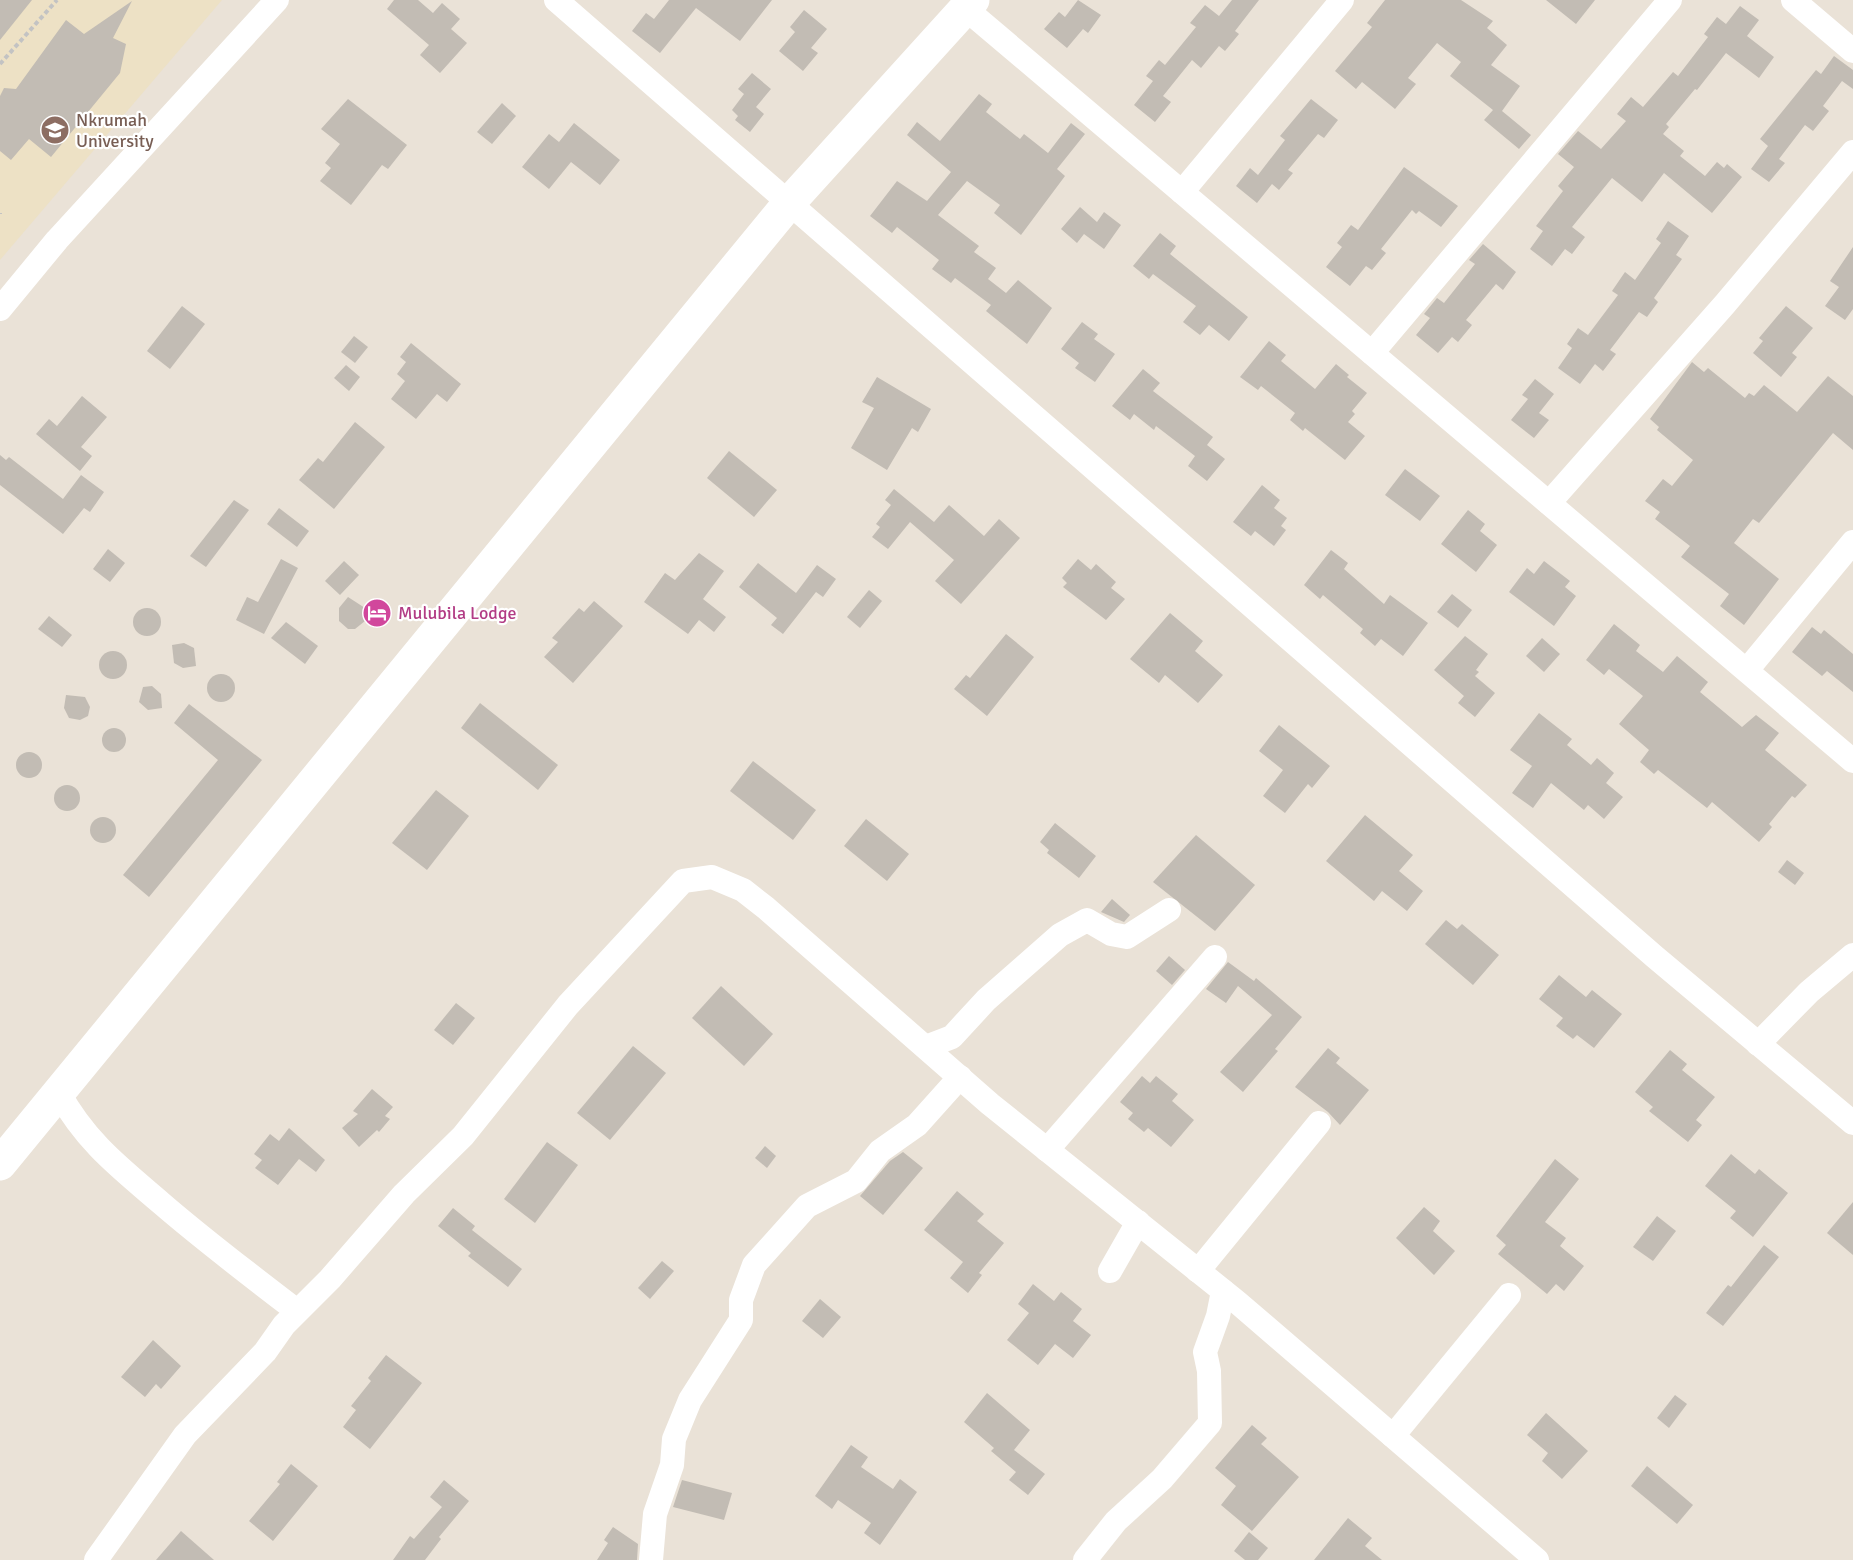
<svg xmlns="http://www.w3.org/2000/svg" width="1853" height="1560" viewBox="0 0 1853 1560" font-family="Signika,sans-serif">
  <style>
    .education { fill: #ede1c5 }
    .building { fill: #c2bcb4 }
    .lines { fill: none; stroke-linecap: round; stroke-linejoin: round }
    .path { stroke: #c3c3c3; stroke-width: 4; stroke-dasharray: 4.5 3; stroke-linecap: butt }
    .street { stroke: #fff; stroke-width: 24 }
    .secondary { stroke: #fff; stroke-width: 33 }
    .labels { text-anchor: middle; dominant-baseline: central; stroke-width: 4.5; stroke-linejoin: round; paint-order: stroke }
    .education-label { font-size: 18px; fill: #785e54; stroke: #fff; text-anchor: start }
    .hotel-label { font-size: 18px; fill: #b23c85; stroke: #fff; text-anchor: start }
  </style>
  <rect width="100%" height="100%" fill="#eae2d7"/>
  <!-- education -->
  <path class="education" d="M0,0H222L0,260Z"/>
  <!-- building -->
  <g class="building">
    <path d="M0,0H32L0,40Z"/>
    <path d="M394,0H418L433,13L442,3L460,19L451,29L467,43L440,73L420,55L429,45L387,9Z"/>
    <path d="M669,0H772L740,41L696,8L660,53L632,31L646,13L654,19Z"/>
    <path d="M1078,0L1101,15L1088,33L1083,29L1067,48L1044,29L1059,12L1065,17Z"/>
    <path d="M1232,0H1259L1235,31L1239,34L1225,51L1219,46L1201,68L1192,60L1163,96L1171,102L1155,122L1134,105L1153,81L1146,76L1159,60L1165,65L1196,27L1190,23L1205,5L1219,16Z"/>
    <path d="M1385,0H1461L1493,21L1487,28L1507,45L1491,65L1520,86L1502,111L1531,135L1519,149L1484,120L1493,110L1450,76L1461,62L1437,43L1408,78L1416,84L1395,109L1362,82L1356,89L1335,71L1372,27L1367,23Z"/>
    <path d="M1546,0H1595L1576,24Z"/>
    <path d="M132,1L113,38L126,44L120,73L51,157L29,139L11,160L0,151V96L4,88L16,89L66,20L84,34Z"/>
    <path d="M1740,6L1759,20L1747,36L1774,57L1759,78L1726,53L1697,90L1695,89L1666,124L1669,127L1663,134L1684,151L1680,156L1705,176L1717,162L1724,168L1727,164L1742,177L1712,213L1664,173L1642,202L1612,178L1572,227L1585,237L1572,254L1565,249L1552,266L1530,249L1543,231L1536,226L1563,191L1558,186L1574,167L1558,154L1578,131L1601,149L1626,121L1617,114L1631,97L1643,107L1673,72L1678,76L1708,37L1704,34L1717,17L1726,24Z"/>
    <path d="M804,10L827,29L811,48L818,53L803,71L779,51L795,32L790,27Z"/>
    <path d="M1834,56L1853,70V89L1842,81L1823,106L1829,111L1813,131L1805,125L1779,159L1785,163L1769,182L1751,169L1768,146L1760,139L1816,70L1821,74Z"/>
    <path d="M752,73L771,89L756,107L764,114L750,132L735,120L738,116L732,110L744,94L738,89Z"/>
    <path d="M979,94L992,104L986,112L1020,139L1024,134L1048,153L1071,123L1085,134L1057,169L1065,176L1021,235L994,213L1000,205L967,181L938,215L979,246L974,252L996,268L988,279L1006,293L1018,280L1052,308L1027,344L986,311L991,305L955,278L951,283L932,269L939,260L897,227L892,233L870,216L897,181L927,201L951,172L907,135L917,122L940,141Z"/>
    <path d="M348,99L407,145L388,169L382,165L351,205L320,181L331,168L325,163L340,144L321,129Z"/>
    <path d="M1311,99L1338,120L1324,138L1318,134L1288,170L1293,173L1279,190L1272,184L1257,203L1236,186L1250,168L1258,175L1285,140L1280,136Z"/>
    <path d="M502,103L516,116L492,144L477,132Z"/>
    <path d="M574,123L620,160L600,185L571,162L549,189L522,167L549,134L559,142Z"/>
    <path d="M1404,167L1458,206L1441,227L1419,211L1416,214L1412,210L1381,249L1386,253L1372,270L1366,266L1350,286L1326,267L1342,247L1337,243L1351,225L1358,230Z"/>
    <path d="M1080,207L1097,222L1104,212L1121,225L1104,249L1084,234L1077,243L1061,229Z"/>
    <path d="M1668,221L1689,236L1676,255L1682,259L1654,298L1658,302L1647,317L1639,312L1610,350L1616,354L1603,371L1595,364L1580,384L1558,368L1572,348L1567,344L1578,328L1588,335L1618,295L1612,291L1625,272L1635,280L1661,243L1656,239Z"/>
    <path d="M1160,233L1176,246L1170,254L1248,317L1229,341L1209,325L1200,335L1183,322L1196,306L1153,274L1149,279L1133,266Z"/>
    <path d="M1483,244L1516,272L1503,290L1496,284L1466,320L1472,325L1458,342L1452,337L1438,353L1416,335L1430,318L1424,314L1437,298L1444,303L1475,264L1469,260Z"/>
    <path d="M1853,247V309L1845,320L1825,306L1839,287L1830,281Z"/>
    <path d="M182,306L205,324L170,369L147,351Z"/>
    <path d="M1786,306L1813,328L1792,353L1797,357L1781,377L1753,353L1763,341L1759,338Z"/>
    <path d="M1082,322L1098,334L1094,339L1115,354L1095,382L1075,368L1079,363L1061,349Z"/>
    <path d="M354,336L368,347L355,363L341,352Z"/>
    <path d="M1269,341L1286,355L1281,361L1315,389L1336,364L1349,375L1347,377L1367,393L1352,411L1355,414L1348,422L1365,436L1345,460L1305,428L1303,431L1290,420L1295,413L1261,386L1258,390L1240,377Z"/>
    <path d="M411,343L461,384L447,402L437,394L416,419L391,399L405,381L397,374L406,362L400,357Z"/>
    <path d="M1692,362L1704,372L1708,368L1745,398L1749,393L1754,396L1764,385L1797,412L1828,376L1853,396V450L1833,433L1759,523L1753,519L1734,543L1779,579L1744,625L1720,606L1729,594L1681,557L1690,546L1655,519L1660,512L1645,501L1663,479L1672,486L1693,460L1657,430L1659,427L1650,419Z"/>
    <path d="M346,365L360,377L349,391L334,378Z"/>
    <path d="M1143,369L1160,383L1153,391L1213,437L1207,445L1225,459L1207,481L1188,466L1195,456L1156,426L1154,430L1134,414L1130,420L1112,406Z"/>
    <path d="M877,377L931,409L918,432L912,428L887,470L851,448L874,408L862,402Z"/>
    <path d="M1535,379L1554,394L1539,413L1549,420L1534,438L1511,420L1528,399L1522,395Z"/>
    <path d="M82,396L107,417L81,447L92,456L80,471L36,434L49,419L57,426Z"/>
    <path d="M355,422L385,447L334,509L299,480L318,458L323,462Z"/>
    <path d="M729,451L777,490L754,517L707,478Z"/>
    <path d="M0,455L6,460L9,457L63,499L81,475L104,492L90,512L84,508L63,534L0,485Z"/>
    <path d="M1405,469L1440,496L1420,521L1385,495Z"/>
    <path d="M1262,485L1280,500L1274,508L1287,518L1281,526L1286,530L1274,546L1255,531L1251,536L1233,522Z"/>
    <path d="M894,489L934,522L949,505L984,536L999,519L1020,538L961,604L935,581L954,560L910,522L888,549L872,537L880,527L876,524L891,505L885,500Z"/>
    <path d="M234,500L249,510L206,567L190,556Z"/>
    <path d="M279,508L309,531L297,547L267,524Z"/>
    <path d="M1468,510L1485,524L1480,531L1497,545L1476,572L1441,544Z"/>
    <path d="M108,549L125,563L110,582L93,569Z"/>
    <path d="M1331,550L1348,563L1344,569L1384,604L1390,595L1428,623L1403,656L1381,639L1375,646L1360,633L1363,629L1323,595L1320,599L1304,585Z"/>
    <path d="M699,553L724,571L703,599L726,617L714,632L699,620L688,634L644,602L665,573L675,580Z"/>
    <path d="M281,559L298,568L264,634L236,620L247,597L258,602Z"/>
    <path d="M1078,559L1091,570L1096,564L1116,582L1111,588L1125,599L1106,620L1063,587L1067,583L1062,578Z"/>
    <path d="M344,561L359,575L340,595L325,581Z"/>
    <path d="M1544,561L1570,581L1565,587L1576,596L1554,626L1509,592L1527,568L1534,574Z"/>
    <path d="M758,563L796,593L817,565L836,579L823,597L816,592L783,634L771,625L777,618L739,587Z"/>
    <path d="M869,590L882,601L860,628L847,617Z"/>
    <path d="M1452,594L1472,610L1458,628L1437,612Z"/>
    <path d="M348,597L365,608V621L355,629H348L339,621V608Z"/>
    <path d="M594,601L623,626L573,683L544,657L558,642L552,638L579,608L584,612Z"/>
    <circle cx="147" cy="622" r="14"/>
    <path d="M1170,613L1203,641L1195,651L1223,675L1198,703L1165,675L1159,683L1130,659Z"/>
    <path d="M49,616L72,635L62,647L38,629Z"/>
    <path d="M286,622L318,646L305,664L271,638Z"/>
    <path d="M1614,624L1640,645L1636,651L1663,672L1677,656L1708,682L1700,692L1742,727L1756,715L1779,733L1765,750L1807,785L1795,798L1792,796L1769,824L1772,827L1759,842L1712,802L1707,808L1658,770L1654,774L1640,762L1649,750L1619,724L1643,696L1609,669L1604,675L1586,660Z"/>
    <path d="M1812,627L1821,634L1824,630L1853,654V692L1827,671L1822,676L1792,652Z"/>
    <path d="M1006,634L1034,657L987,716L954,689L966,675L970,678Z"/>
    <path d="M1465,636L1488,654L1476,670L1479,672L1475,676L1495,693L1475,717L1458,703L1464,696L1434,670Z"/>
    <path d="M1542,638L1560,654L1544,672L1526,656Z"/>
    <path d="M184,643L194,648L196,666L183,668L174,663L172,645Z"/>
    <circle cx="113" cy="665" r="14"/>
    <circle cx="221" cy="688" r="14"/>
    <path d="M152,686L161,694L162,708L148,710L139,702L143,687Z"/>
    <path d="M66,695L85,697L90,707L88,716L80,720L69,718L64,708Z"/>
    <path d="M480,703L558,765L538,790L461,728Z"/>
    <path d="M189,704L262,760L149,897L123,875L218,760L174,723Z"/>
    <path d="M1539,713L1572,739L1567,745L1591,765L1597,758L1614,773L1606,783L1623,797L1604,819L1588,805L1584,810L1551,783L1533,808L1512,793L1532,766L1510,750Z"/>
    <path d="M1279,725L1330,766L1312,788L1308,784L1285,813L1263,796L1283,770L1259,751Z"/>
    <circle cx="114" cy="740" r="12"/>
    <circle cx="29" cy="765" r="13"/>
    <path d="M753,761L816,810L793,840L730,791Z"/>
    <circle cx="67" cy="798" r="13"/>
    <path d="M436,790L469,816L427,870L392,843Z"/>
    <path d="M1365,815L1413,855L1399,871L1423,891L1407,911L1382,891L1374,901L1326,861Z"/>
    <circle cx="103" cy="830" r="13"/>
    <path d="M866,819L909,854L887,881L844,846Z"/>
    <path d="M1055,823L1096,856L1079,878L1047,853L1049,850L1040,842Z"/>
    <path d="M1196,835L1255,885L1215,931L1153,882Z"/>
    <path d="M1787,860L1804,873L1795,885L1778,872Z"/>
    <path d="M1112,899L1130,915L1124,922L1101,912Z"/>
    <path d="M1446,920L1457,929L1462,924L1499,955L1473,985L1425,944Z"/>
    <path d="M1169,956L1185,970L1172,985L1156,971Z"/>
    <path d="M1228,962L1254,981L1256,978L1302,1017L1275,1049L1278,1051L1243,1092L1220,1072L1272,1015L1238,986L1226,1003L1206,989Z"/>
    <path d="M1559,975L1586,997L1592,990L1622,1014L1594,1048L1577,1035L1573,1039L1556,1026L1563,1018L1539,999Z"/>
    <path d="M721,986L773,1034L744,1066L692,1018Z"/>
    <path d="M456,1003L475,1018L453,1045L434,1030Z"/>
    <path d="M633,1046L666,1073L610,1140L577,1113Z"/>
    <path d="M1328,1048L1340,1058L1336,1063L1369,1090L1340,1125L1328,1112L1295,1087Z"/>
    <path d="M1670,1050L1687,1064L1682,1070L1715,1097L1696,1120L1702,1125L1688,1142L1649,1111L1653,1107L1635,1092Z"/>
    <path d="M1142,1076L1150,1083L1156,1076L1178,1094L1172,1101L1194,1120L1171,1147L1148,1128L1144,1132L1128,1119L1133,1113L1120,1102Z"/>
    <path d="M372,1089L393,1107L385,1116L390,1119L379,1132L377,1130L359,1147L342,1128L358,1114L353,1111Z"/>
    <path d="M289,1128L325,1160L316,1172L299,1159L278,1185L255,1168L262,1160L254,1154L270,1134L279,1141Z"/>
    <path d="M547,1142L578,1165L535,1223L504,1199Z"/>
    <path d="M765,1146L776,1156L767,1168L755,1158Z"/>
    <path d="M903,1152L923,1168L883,1215L860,1196L890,1161Z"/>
    <path d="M1731,1154L1755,1174L1759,1169L1788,1193L1753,1237L1730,1218L1736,1211L1705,1186Z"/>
    <path d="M1555,1159L1579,1179L1545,1222L1566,1238L1560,1246L1584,1266L1564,1291L1556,1284L1547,1294L1498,1254L1506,1245L1496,1236Z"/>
    <path d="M957,1191L984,1214L977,1221L1004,1243L979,1273L982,1275L968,1293L950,1278L963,1262L924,1230Z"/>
    <path d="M1853,1202V1255L1827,1233Z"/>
    <path d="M1424,1207L1440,1221L1433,1231L1455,1251L1434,1275L1396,1238Z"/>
    <path d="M453,1208L475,1226L472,1230L522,1269L508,1287L468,1256L471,1253L438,1226Z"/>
    <path d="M1657,1216L1676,1231L1653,1261L1633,1247Z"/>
    <path d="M1764,1245L1779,1257L1723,1326L1706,1313L1728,1285L1731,1287Z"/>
    <path d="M662,1261L674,1271L650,1299L638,1288Z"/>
    <path d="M1033,1284L1054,1301L1061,1292L1082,1309L1073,1321L1091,1335L1073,1358L1055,1344L1038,1365L1007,1340L1029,1313L1018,1304Z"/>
    <path d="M820,1299L841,1317L823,1338L802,1321Z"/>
    <path d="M153,1340L181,1366L161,1389L156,1384L145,1397L121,1377Z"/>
    <path d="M386,1355L422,1383L370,1449L343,1427L356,1410L351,1406L371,1381L368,1378Z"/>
    <path d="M987,1393L1030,1430L1014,1450L1045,1474L1028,1495L1009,1480L1016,1472L991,1451L994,1448L964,1422Z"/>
    <path d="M1675,1395L1687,1404L1669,1428L1657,1418Z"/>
    <path d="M1546,1413L1588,1451L1562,1479L1542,1461L1548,1453L1527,1435Z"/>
    <path d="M1252,1425L1267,1438L1261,1444L1299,1477L1252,1531L1221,1505L1236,1486L1215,1468Z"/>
    <path d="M851,1445L868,1457L861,1467L893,1489L900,1479L917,1492L880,1545L864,1533L871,1523L838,1500L832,1509L815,1496Z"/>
    <path d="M291,1464L318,1486L273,1541L249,1521L280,1484L277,1482Z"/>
    <path d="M1647,1466L1693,1505L1677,1524L1631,1486Z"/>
    <path d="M444,1480L469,1501L439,1537L441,1539L425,1560H393L410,1536L414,1539L442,1507L430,1497Z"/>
    <path d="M682,1480L732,1493L724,1520L673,1507Z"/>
    <path d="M1348,1518L1372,1538L1365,1546L1382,1560H1314Z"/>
    <path d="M613,1527L638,1544L637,1560H597L608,1543L604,1540Z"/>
    <path d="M181,1531L214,1560H156Z"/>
    <path d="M1249,1532L1268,1548L1258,1560H1245L1234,1551Z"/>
  </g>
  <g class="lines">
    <!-- path -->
    <g class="path">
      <path d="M0,64L57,0"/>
      <path d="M0,213V214"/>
    </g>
    <!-- street -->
    <g class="street">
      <path d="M556,0L1655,957L1853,1123"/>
      <path d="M1793,0L1853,51"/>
      <path d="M966,9L1853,761"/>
      <path d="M1182,192L1342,0"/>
      <path d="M0,309L57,240L277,0"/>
      <path d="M1372,353L1670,0"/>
      <path d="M1549,503L1725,304L1853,152"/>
      <path d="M1747,670L1853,542"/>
      <path d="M1758,1044L1809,992L1853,955"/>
      <path d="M926,1047L952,1037L986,1000L1060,935L1087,920L1111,934L1127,937L1169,910"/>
      <path d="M59,1093C86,1142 119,1167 161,1203C205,1241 251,1276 297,1311"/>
      <path d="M1047,1150L1215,957"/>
      <path d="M1110,1271L1138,1222"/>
      <path d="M1198,1271L1319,1123"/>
      <path d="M1393,1436L1509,1295"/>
      <path d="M96,1560L185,1435L265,1352L284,1325L330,1279L404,1194L463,1136L568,1005L683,881L712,877L743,890L766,908L990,1104L1237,1302L1537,1560"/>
      <path d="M651,1560L655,1514L672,1465L674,1439L690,1400L741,1320V1300L754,1265L807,1206L856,1181L880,1151L917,1125L960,1077"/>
      <path d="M1085,1560L1116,1521L1162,1479L1210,1423L1209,1371L1205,1352L1218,1316L1223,1291"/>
    </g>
    <!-- secondary -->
    <path class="secondary" d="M0,1164L789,203L973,0"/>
  </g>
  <!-- icons -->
  <defs>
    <g id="university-disc" transform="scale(1.5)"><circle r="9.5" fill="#8d6e63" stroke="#fff"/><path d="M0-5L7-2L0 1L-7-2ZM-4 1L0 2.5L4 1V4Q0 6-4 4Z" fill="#fff"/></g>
    <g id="hotel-disc" transform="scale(1.5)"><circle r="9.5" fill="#d1479c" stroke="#fff"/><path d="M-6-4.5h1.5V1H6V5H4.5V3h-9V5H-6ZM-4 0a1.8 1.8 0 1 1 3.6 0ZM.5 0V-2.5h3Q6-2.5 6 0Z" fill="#fff"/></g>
  </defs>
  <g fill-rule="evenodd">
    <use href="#university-disc" x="55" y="130"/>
    <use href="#hotel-disc" x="377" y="613"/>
  </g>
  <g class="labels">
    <!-- education labels -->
    <g class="education-label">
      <text x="76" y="120">Nkrumah<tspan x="76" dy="21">University</tspan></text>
    </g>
    <!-- hotel labels -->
    <g class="hotel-label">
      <text x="398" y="613">Mulubila Lodge</text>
    </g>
  </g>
</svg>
